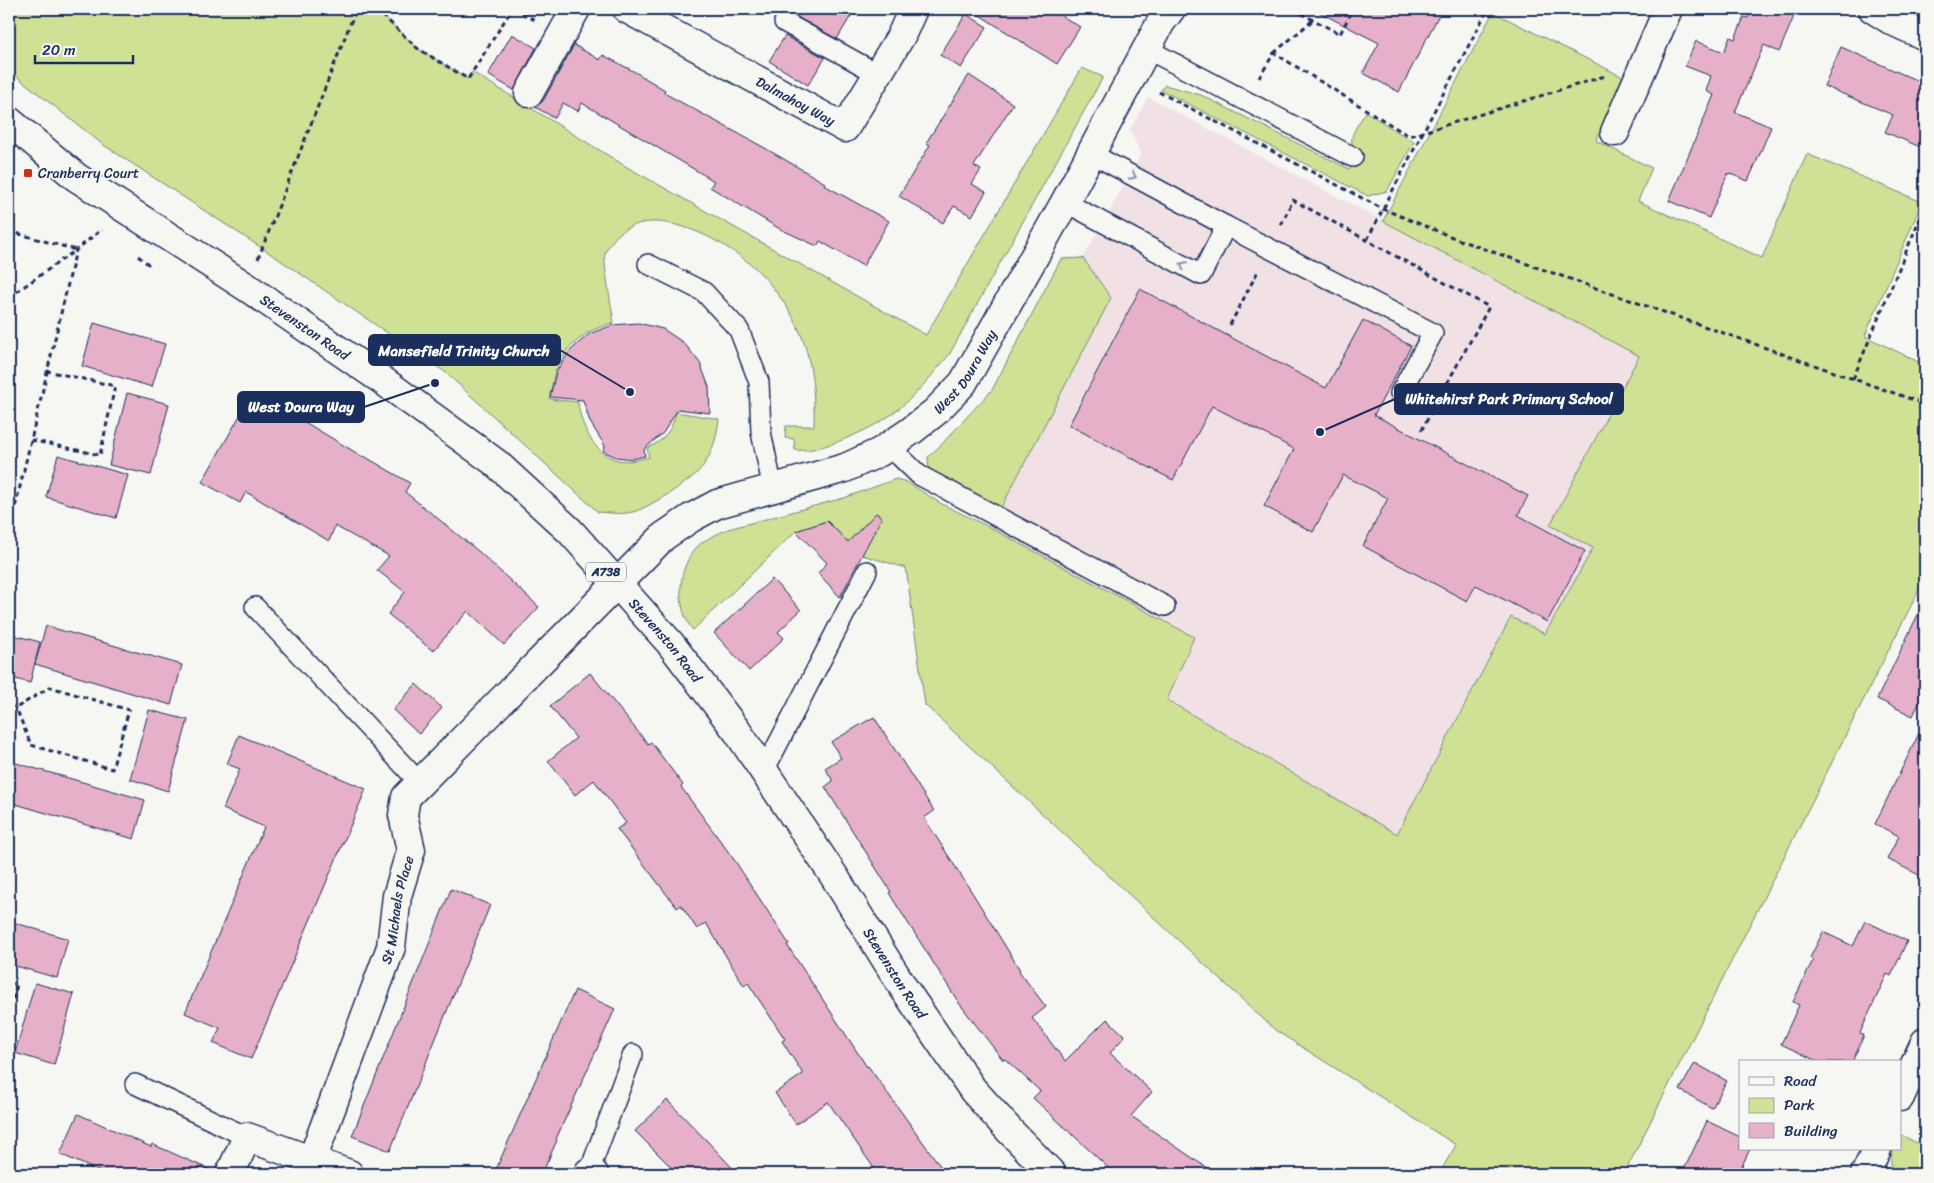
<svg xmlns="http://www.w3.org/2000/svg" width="1934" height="1183" viewBox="0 0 1934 1183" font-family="Sriracha,sans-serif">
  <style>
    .built { fill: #f1e1e5 }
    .green { fill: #cee195; stroke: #74887a }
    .building { fill: #e6b0c8; stroke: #1b2f5e }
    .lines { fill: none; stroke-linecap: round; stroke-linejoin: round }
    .service-casing { stroke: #1b2f5e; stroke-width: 22 }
    .minor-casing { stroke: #1b2f5e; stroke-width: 31 }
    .trunk-casing { stroke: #1b2f5e; stroke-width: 31 }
    .path { stroke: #1b2f5e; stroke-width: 3; stroke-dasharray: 5 4; stroke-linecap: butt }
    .service { stroke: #f6f6f2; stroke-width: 19 }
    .minor { stroke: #f6f6f2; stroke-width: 28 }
    .trunk { stroke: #f6f6f2; stroke-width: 28 }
    .oneway { stroke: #8892a8 }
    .poi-dot { fill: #c8321e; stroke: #f6f6f2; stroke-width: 2 }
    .labels { text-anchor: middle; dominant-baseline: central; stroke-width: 4; stroke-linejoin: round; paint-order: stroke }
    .shield { fill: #f6f6f2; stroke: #5d6b8a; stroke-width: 1 }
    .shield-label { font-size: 12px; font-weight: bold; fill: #1b2f5e }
    .street-label { font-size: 14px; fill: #1b2f5e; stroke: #f6f6f2 }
    .poi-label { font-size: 14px; fill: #1b2f5e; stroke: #f6f6f2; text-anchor: start }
    .leader { fill: none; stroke: #1b2f5e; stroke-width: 2 }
    .callout-dot { fill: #1b2f5e; stroke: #f6f6f2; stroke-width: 2 }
    .callout { fill: #1b2f5e; stroke: #1b2f5e; stroke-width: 2 }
    .callout-label { font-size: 15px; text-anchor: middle; font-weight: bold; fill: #fff }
  </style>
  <rect width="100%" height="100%" fill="#f6f6f2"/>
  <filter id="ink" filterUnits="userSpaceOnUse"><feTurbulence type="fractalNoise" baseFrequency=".02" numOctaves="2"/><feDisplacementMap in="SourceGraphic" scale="10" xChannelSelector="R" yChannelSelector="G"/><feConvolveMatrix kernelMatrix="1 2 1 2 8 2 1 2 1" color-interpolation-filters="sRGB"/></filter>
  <g filter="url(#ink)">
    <!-- built -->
    <path class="built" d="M1148,97L1639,356L1550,525L1593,547L1545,634L1510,617L1397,834L1167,700L1194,637L991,528L1111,298L1083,258L1141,155L1130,130Z"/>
    <!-- green -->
    <g class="green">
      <path d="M9,9H376L417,48L468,79L472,72L627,167L926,335L1082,68L1103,77L949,355C932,375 914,398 892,414C872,429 820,453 795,450L794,439L785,438L786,426H814C815,386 811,347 790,312C780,296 768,280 754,267C724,241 657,203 620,233C614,238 607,247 605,254C603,261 612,311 614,322L588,332L568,349L555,372L549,399L578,402C580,424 594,455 618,460C629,462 638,460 649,457L647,448C664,441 672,430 676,412L719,419C717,436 713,452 703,466C695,479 651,506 636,511C624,515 611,513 598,512L445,372L274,256L102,144L16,76L9,69Z"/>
      <path d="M1493,12L1623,77L1596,141L1652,168L1638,201L1762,258L1807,154L1922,202L1865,336L1925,365V578L1624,1174H1439L1456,1145L1275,1030L925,705L906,568L862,555L827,521L796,531L693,630C675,609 677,565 698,546C706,538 718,534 728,529L844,498L896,479L907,482L940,503L991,528L1194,637L1167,700L1397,834L1511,617L1545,634L1593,548L1550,525L1639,356L1383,221Z"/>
      <path d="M1165,85L1201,95L1349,169L1359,151C1342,143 1359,123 1366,112L1414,142L1387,191L1368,196L1161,90Z"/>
      <path d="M1083,258L1111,298L1001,508L929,470L928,457L940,446L992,390L1061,259Z"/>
      <path d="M1901,1135L1925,1147V1174H1891V1157L1894,1149H1900Z"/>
    </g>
    <!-- building -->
    <g class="building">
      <path d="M802,9H855L837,39L797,17Z"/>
      <path d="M970,9H1051L1080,27L1057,64Z"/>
      <path d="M1313,9H1442L1399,92L1363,73L1379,43Z"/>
      <path d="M1753,9H1797L1779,52L1764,45L1735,112L1771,127L1759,156L1748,181L1728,173L1709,218L1669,201L1714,95L1706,91L1711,76L1685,66L1696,41L1724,52L1730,37L1735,39L1744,17L1748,18Z"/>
      <path d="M966,14L987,27L961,68L940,55Z"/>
      <path d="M512,34L536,48L514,90L488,75Z"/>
      <path d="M785,36L825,58L808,85L769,61Z"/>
      <path d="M574,45L600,60L603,55L635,72L665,90L664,93L763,147L825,183L824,185L889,221L863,266L820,241L817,246L780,229L710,187L714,181L582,103L578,111L563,103L555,118L535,107L543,101Z"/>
      <path d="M1841,47L1925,84V149L1885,132L1893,115L1824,86Z"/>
      <path d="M969,75L1013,104L974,166L981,170L972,184L986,192L972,216L954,206L943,223L899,196L930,145L926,143Z"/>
      <path d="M1140,289L1326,388L1363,320L1411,346L1374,415L1528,496L1518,515L1585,551L1547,622L1476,585L1467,601L1363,546L1388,498L1343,475L1313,532L1264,506L1294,449L1212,406L1173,480L1069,425Z"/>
      <path d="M94,323L165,344L152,387L82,366Z"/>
      <path d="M638,323L663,329L684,343L700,363L709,387L710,413L678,409L663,433L644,449L645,456L632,459L616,457L603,451L605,446L590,422L583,400L550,397L556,372L570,351L589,334L613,325Z"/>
      <path d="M127,393L169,404L151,475L109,465Z"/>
      <path d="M250,398L262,404L265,398L363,457L364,456L410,483L405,492L478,551L539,607L504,645L468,611L433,651L388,614L405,592L377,570L389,556L335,526L329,541L246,492L240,503L202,482Z"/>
      <path d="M58,455L128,475L116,518L46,497Z"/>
      <path d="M876,513L882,517L840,597L818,573L827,563L796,531L827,521L848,542Z"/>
      <path d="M772,579L801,610L778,632L784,638L749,671L714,633Z"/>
      <path d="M1925,600V690L1913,716L1877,699Z"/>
      <path d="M46,626L182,665L171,705L35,664Z"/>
      <path d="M9,634L40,642L30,683L9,677Z"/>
      <path d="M590,673L648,744L651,742L683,785L681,787L735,861L789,944L787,945L867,1067L868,1066L946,1174H878L828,1102L796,1124L775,1093L803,1074L782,1041L785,1039L748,983L744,986L706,923L697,929L681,905L677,908L617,829L626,823L594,780L575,795L548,761L576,738L550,706Z"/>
      <path d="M416,684L442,708L419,734L393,710Z"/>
      <path d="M149,710L188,720L168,791L130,779Z"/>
      <path d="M874,717L934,811L924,818L973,894L1020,970L1019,971L1046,1007L1032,1018L1065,1061L1107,1019L1125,1036L1110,1053L1152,1092L1131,1116L1216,1174H1115L1033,1098L1040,1091L1005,1059L1003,1060L959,1003L889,893L891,892L825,787L833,781L825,768L841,758L831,742Z"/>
      <path d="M1925,721V878L1887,859L1899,836L1875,824Z"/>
      <path d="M239,735L366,789L251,1059L213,1043L220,1028L185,1013L264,827L223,809L240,769L227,764Z"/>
      <path d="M9,761L145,800L134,839L9,802Z"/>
      <path d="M451,889L490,905L390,1151L352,1136Z"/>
      <path d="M9,921L68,939L57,978L9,964Z"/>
      <path d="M1865,921L1907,941L1891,976L1887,974L1860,1033L1864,1035L1852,1062H1819L1781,1044L1799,1005L1793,1002L1813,960L1810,958L1823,932L1853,946Z"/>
      <path d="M35,983L74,994L54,1065L15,1053Z"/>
      <path d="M575,990L615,1009L556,1139L557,1140L542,1174H494Z"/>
      <path d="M1695,1063L1727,1081L1712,1108L1680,1090Z"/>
      <path d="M667,1100L708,1142L738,1174H678L635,1131Z"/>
      <path d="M78,1114L151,1147L152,1144L215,1172V1174H105L60,1154Z"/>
      <path d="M1707,1121L1740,1137V1149H1750L1738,1174H1682Z"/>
    </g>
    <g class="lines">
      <!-- service casing -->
      <g class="service-casing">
        <g id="service">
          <path d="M784,22L878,74"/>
          <path d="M1147,49L1353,157"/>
          <path d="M1065,202L1201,275L1226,226L1090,153"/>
          <path d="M1226,226L1433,333L1400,393"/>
          <path d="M648,264L704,292L739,330L759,382L761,432L773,489"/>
          <path d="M889,446L919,475L1165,606"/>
          <path d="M255,607L420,783"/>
          <path d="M764,771L867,571"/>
          <path d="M135,1084L247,1137"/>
          <path d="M589,1172L633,1054"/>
        </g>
      </g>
      <!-- minor casing -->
      <g class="minor-casing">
        <g id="minor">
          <path id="s1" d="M627,9L845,128L901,36L913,9"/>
          <path d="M1873,9L1892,21L1925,36"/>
          <path d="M529,93L576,9"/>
          <path d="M1615,132L1668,9"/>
          <path d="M1900,1097L1925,1042"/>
          <path id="s2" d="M312,1160L391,947L397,896L411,850L403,815L406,797L664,536L691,518L717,504L845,468L880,452L911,431L935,412L963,383L1065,202L1161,22L1171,9"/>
          <path d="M230,1174L247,1137L349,1174"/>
          <path d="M588,1174L589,1172L594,1174"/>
          <path d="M1865,1174L1877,1149"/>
        </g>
      </g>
      <!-- trunk casing -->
      <g class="trunk-casing">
        <g id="trunk">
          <path id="s3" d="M9,121L76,177L248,288L382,380L496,463L570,531L670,643L737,731L834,876L903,987L973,1090L1010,1131L1052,1174"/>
        </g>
      </g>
      <!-- path -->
      <g class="path">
        <path d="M376,9L417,48L468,79L512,9"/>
        <path d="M514,9L535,20"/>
        <path d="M1293,9L1340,34L1353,9"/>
        <path d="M1274,53L1313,20"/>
        <path d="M1259,78L1274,53L1409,136L1423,132L1488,9"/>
        <path d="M1159,92L1383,209L1462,241L1925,404"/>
        <path d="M1281,225L1293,200L1489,307L1421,431"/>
        <path d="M9,231L76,250"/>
        <path d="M1367,240L1423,132L1605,76"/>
        <path d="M138,256L148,264L150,261"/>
        <path d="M258,259L356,9"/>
        <path d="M9,297L76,250"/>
        <path d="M1230,325L1258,271"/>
        <path d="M1853,379L1925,206"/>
        <path d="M31,440L100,455L115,386L47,371"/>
        <path d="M9,533L76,250L101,230L102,231"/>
        <path d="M9,706L16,708L50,687L129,710L112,769L31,745L16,708"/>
        <path d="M9,983L17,985L9,1013"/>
      </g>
      <!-- service -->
      <use href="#service" class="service"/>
      <!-- minor -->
      <use href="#minor" class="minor"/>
      <!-- trunk -->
      <use href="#trunk" class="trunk"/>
    </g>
    <!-- one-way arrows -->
    <defs><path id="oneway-chevron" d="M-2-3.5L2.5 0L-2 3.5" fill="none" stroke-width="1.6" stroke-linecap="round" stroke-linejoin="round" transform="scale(1.25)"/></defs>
    <g class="oneway">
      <use href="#oneway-chevron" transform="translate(1133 176) rotate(28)"/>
      <use href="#oneway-chevron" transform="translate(1183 265) rotate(-152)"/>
    </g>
  </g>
  <!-- markers -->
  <rect class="poi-dot" x="23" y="168" width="10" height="10" rx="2.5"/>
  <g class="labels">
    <!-- shield labels -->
    <rect class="shield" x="586" y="562.5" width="40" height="19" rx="4"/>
    <g class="shield-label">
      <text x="606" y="572">A738</text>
    </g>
    <!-- street labels -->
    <g class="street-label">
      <text stroke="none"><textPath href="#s1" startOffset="192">Dalmahoy Way</textPath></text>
      <text stroke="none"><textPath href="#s3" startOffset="361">Stevenston Road</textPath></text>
      <text stroke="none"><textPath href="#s2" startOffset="1100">West Doura Way</textPath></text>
      <text stroke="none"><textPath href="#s3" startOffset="841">Stevenston Road</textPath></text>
      <text stroke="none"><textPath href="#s2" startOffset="265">St Michaels Place</textPath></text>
      <text stroke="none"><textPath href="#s3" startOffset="1246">Stevenston Road</textPath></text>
    </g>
    <!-- poi labels -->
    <g class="poi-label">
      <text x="38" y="173">Cranberry Court</text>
    </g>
  </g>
  <!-- callouts -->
  <path class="leader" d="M630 392L560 350M1320 432L1395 399M435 383L364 407"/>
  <g class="callout-dot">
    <circle cx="630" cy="392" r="5"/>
    <circle cx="1320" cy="432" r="5"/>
    <circle cx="435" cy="383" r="5"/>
  </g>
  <g class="callout">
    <rect x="369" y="335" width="191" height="30" rx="5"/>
    <rect x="1395" y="384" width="228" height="30" rx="5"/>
    <rect x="238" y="392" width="126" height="30" rx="5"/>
  </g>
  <g class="callout-label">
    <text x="464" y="356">Mansefield Trinity Church</text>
    <text x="1509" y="404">Whitehirst Park Primary School</text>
    <text x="301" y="412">West Doura Way</text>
  </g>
  <!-- margin -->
  <rect width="1934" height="1183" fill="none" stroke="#f6f6f2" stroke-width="30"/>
  <rect x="15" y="15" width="1904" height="1153" fill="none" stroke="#1b2f5e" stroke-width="2" filter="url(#ink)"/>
  <!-- legend -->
  <rect x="1739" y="1060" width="162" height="90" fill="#f6f6f2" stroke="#9ea6b7"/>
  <rect x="1749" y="1077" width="25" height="8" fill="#f6f6f2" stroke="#9ea6b7"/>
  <text x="1784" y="1086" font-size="15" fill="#1b2f5e">Road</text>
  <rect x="1749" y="1098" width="25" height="15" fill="#cee195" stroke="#9ea6b7"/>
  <text x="1784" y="1110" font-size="15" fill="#1b2f5e">Park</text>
  <rect x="1749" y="1123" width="25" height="15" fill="#e6b0c8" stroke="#9ea6b7"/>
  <text x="1784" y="1136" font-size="15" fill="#1b2f5e">Building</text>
  <!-- scale -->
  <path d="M35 55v8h98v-8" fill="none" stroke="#1b2f5e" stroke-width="2.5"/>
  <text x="42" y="55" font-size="15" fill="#1b2f5e" stroke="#f6f6f2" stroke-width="4" paint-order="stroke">20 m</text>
</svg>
